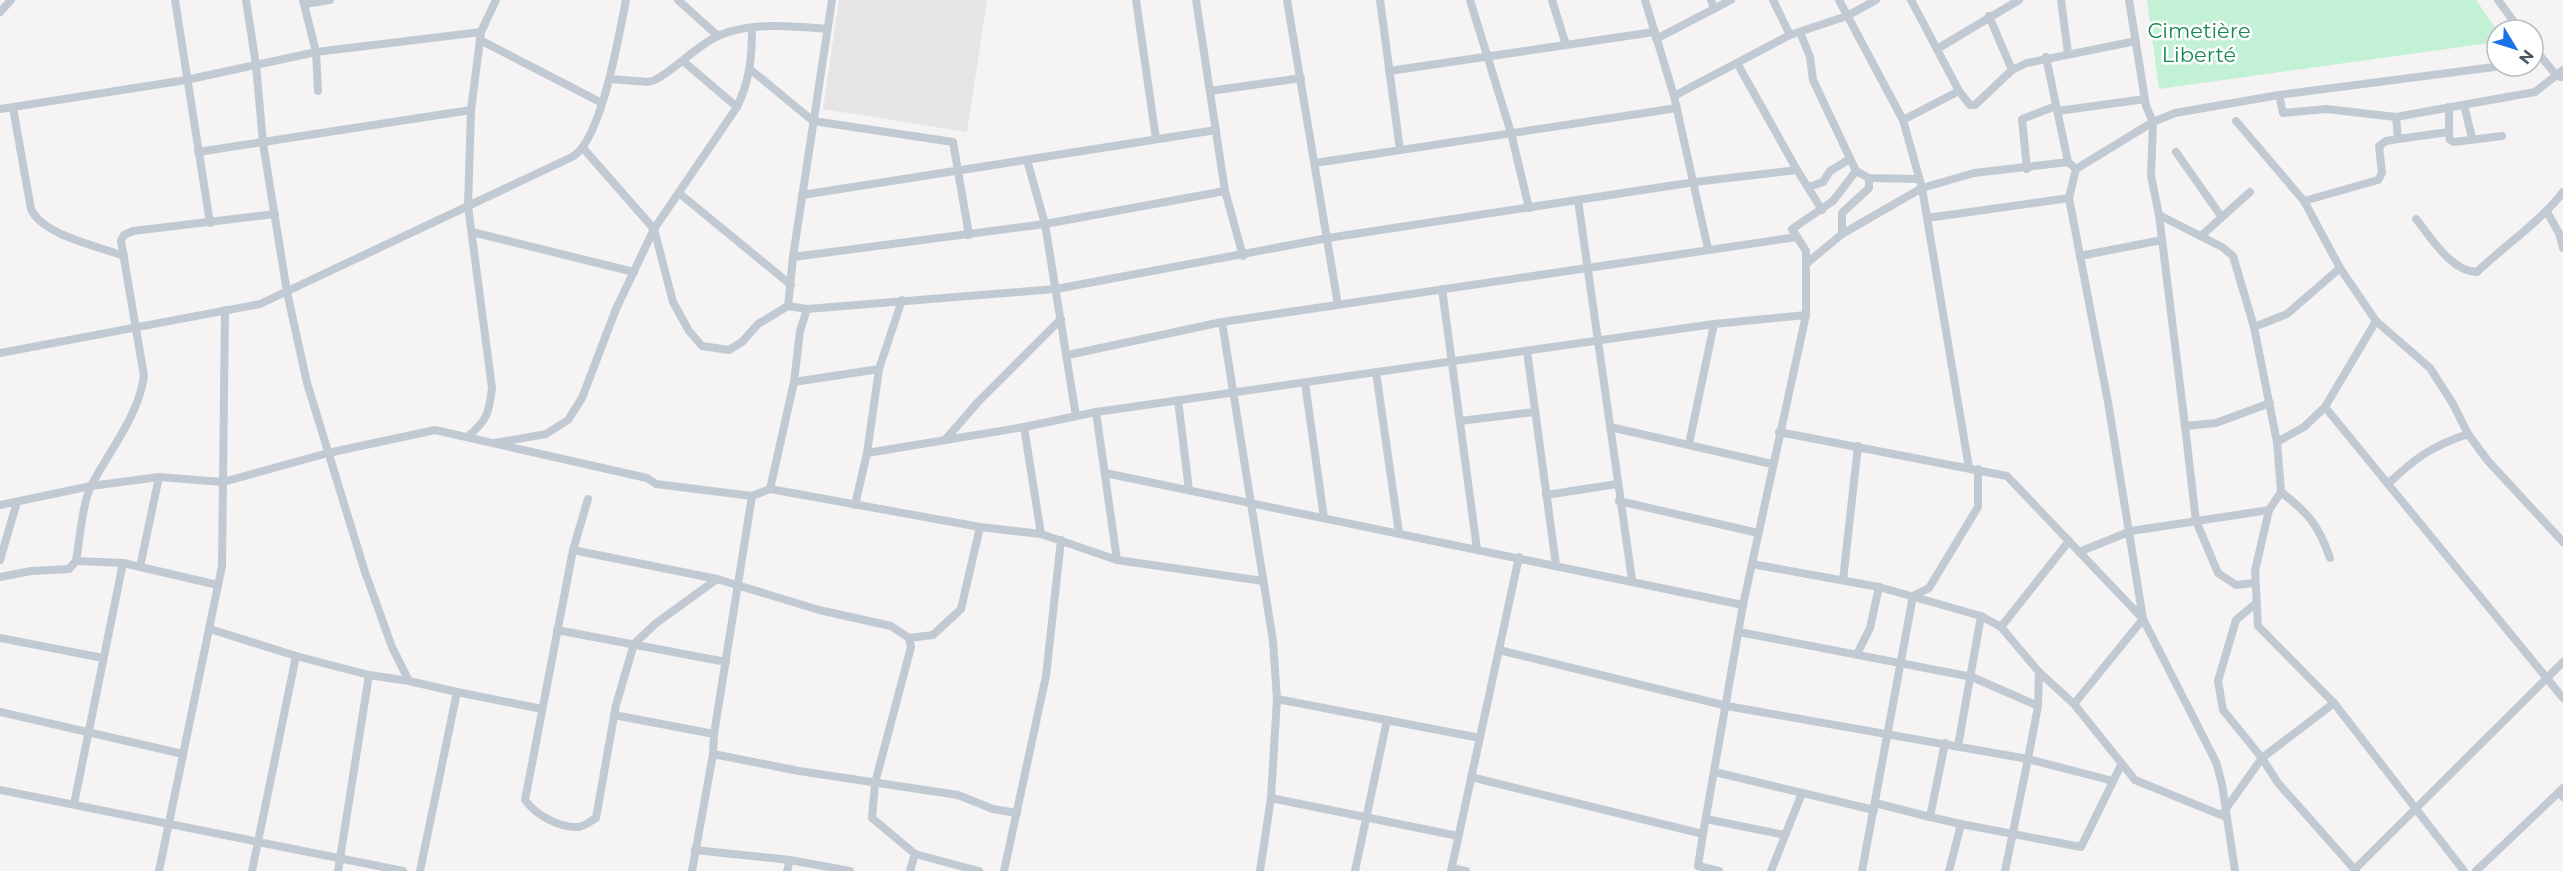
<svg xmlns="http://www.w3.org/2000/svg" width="2563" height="871" viewBox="0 0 2563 871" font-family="Montserrat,sans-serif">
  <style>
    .education { fill: #e6e4e5 }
    .green { fill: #c3f1d5 }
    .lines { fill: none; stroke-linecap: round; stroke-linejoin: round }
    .street { stroke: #c1cad2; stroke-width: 8 }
    .labels { text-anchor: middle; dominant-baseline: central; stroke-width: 5; stroke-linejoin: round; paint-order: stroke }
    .park-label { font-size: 21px; fill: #17864f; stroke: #fff }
  </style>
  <rect width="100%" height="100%" fill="#f5f3f3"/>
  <!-- education -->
  <path class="education" d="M839,0H987L967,132L823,109Z"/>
  <!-- green -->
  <path class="green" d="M2147,0H2476L2497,30V42L2159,89Z"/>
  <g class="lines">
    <!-- street -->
    <g class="street">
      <path d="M175,0L210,223"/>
      <path d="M246,0L256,65L263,143L287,292L307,383L365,572L392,647L409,681L457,692L420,871"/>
      <path d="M303,0L316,52L318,91"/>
      <path d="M678,0L718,36"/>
      <path d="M832,0L793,257L788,306L807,309L1056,289L1328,238L1695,182L1797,170"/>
      <path d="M1136,0L1156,139"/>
      <path d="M1196,0L1225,191L1243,256"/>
      <path d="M1287,0L1338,305"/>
      <path d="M1380,0L1400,150"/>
      <path d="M1470,0L1511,133L1529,208"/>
      <path d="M1552,0L1566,45"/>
      <path d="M1645,0L1674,96L1708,249"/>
      <path d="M1711,0L1714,9"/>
      <path d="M1773,0L1790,35"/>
      <path d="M1839,0L1903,120"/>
      <path d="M1911,0L1959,91L1970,105H1975L2012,70L2027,63L2136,41"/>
      <path d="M2061,0L2068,53"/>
      <path d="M2498,0L2520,30"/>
      <path d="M304,4L330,0"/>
      <path d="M0,12L11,0"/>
      <path d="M1989,16L2012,70"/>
      <path d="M1656,39L1731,0"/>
      <path d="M480,40L602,103"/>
      <path d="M2533,47L2557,76L2562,77"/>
      <path d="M1937,49L2019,0"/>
      <path d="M2046,57L2068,162L2076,169L2069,198L2108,402L2143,619L2216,762L2222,784L2235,871"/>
      <path d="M683,61L737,107"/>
      <path d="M1737,63L1797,170L1822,210"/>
      <path d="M751,70L813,121L953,142L969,235"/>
      <path d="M1389,71L1654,32"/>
      <path d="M610,79L648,82L655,80C677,68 697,45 720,35C752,22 793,26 827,29"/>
      <path d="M1210,91L1301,78"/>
      <path d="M1959,91L1903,120L1922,188L1974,173L2068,162"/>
      <path d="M2279,95L2283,113L2326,109L2396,117L2407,115L2535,92L2563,70"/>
      <path d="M1674,96L1790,35L1847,16L1876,0"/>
      <path d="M2464,105L2472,138"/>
      <path d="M13,108L31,209C42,235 98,246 124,256"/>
      <path d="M0,109L186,80L316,52L481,32"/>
      <path d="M2058,111L2145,99"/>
      <path d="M2236,121L2304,201L2340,268L2376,321L2430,368L2453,404L2468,434L2488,461L2563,542"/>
      <path d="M2449,132L2450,140L2454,142L2502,136"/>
      <path d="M2398,139L2449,132V107"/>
      <path d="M583,148L654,229L673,302L689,331L702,346L729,350L742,342L758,324L788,306"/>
      <path d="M198,152L471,110"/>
      <path d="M2176,152L2221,216"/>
      <path d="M1027,160L1045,224L1076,416"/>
      <path d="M1315,163L1677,108"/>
      <path d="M2027,169L2022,119L2056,106"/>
      <path d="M2076,169L2153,122L2146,106L2129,0"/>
      <path d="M1856,171L1869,178L1919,179"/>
      <path d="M1809,187L1823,182L1830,171L1850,159"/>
      <path d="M679,193L791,285"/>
      <path d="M802,195L1216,130"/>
      <path d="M1578,200L1632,580"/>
      <path d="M2304,201L2378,180L2382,173L2379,146L2386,141L2398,139L2396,117"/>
      <path d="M2547,212L2559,233L2563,248"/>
      <path d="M2159,215L2222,247L2233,256L2254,327L2277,442L2304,427L2325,407L2376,321"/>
      <path d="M1927,218L2069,198"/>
      <path d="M2416,219C2432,238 2450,271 2477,272C2505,245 2539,223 2563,192"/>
      <path d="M472,232L634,272"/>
      <path d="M1842,234V213L1869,188V178"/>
      <path d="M2201,236L2250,192"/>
      <path d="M2080,256L2162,240"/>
      <path d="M793,257L1045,224L1225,191"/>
      <path d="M1806,264L1842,234L1922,188L1969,468"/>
      <path d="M1442,289L1477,549"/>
      <path d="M1222,322L1273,641L1277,699L1271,798L1260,871"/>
      <path d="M2254,327L2287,314L2340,268"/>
      <path d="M1527,351L1556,565"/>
      <path d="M0,353L260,304L572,157C602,140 619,34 626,0"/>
      <path d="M1068,355L1222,322L1797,237"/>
      <path d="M1376,372L1399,533"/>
      <path d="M794,382L879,369"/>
      <path d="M1305,383L1324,518"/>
      <path d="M1178,400L1189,490"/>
      <path d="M2270,403L2216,423L2185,426L2159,215L2151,176L2153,122L2175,113L2279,95L2502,66"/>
      <path d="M2325,407L2563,698"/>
      <path d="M1460,421L1535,412"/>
      <path d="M2185,426L2196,521L2218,573L2236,585L2255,583"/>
      <path d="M1024,427L1041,534"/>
      <path d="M1610,427L1772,464"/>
      <path d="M467,437C487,421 489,413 492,388L468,206L471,110L481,32L496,0"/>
      <path d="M945,440L979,401L1061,319"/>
      <path d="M495,443L546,434L568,420L582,398L616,309L654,229L737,107C750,80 752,57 752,28"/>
      <path d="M1689,444L1714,324"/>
      <path d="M867,453L1024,427L1096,412L1714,324L1806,315"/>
      <path d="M1105,473L1743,605"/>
      <path d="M2388,484C2415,458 2432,446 2468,434"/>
      <path d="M770,489L794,382L800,331L807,309"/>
      <path d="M2281,492C2309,514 2318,524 2330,558"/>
      <path d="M1546,495L1617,484"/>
      <path d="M588,499L573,550L525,800C536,815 559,828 579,827C584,826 591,821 596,818L616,705L634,644L655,624L717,579"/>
      <path d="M1619,501L1758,533"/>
      <path d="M0,505L91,486L159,477L223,482L328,453L435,430L647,478L656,484L752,496L770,489L980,527L1041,534L1117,560L1096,412"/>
      <path d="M855,505L867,453L879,369L902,300"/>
      <path d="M2269,510L2255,571L2258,626L2334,703L2464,871"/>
      <path d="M573,550L717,579L819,610L891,626L909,638L911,647L875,783L872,818L915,854L910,871"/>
      <path d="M2079,552L2131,531L2269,510L2281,492L2277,442"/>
      <path d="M0,560L17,502"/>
      <path d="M1117,560L1263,581"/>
      <path d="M76,561L123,563L218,585"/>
      <path d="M1752,564L1879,587L1981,616L2001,627L2039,672L2074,704L2143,619L2007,476L1779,432"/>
      <path d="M140,567L159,477"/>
      <path d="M0,577L31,571L69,569L76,561C80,539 82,503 92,484C111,448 138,417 144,376L121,241L124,235L133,231L275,214"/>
      <path d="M1843,580L1858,446"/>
      <path d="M2001,627L2069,541"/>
      <path d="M210,629L296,656L252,871"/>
      <path d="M557,630L726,662"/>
      <path d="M1739,632L1972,677L2038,706"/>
      <path d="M0,638L103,658"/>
      <path d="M909,638L933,635L961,609L980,527"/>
      <path d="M1499,650L1727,706L2028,759L2038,706L2039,672"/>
      <path d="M1857,654L1870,628L1879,587"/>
      <path d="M296,656L369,675L409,681"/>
      <path d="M457,692L542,709"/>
      <path d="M1277,699L1480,738"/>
      <path d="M2334,703L2262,758L2278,783L2356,871"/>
      <path d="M2074,704L2135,780L2226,817"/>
      <path d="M0,712L183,754"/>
      <path d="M614,715L714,734"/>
      <path d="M1958,746L1981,616"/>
      <path d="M713,754L799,771L958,795L993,809L1017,813"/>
      <path d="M1715,772L1874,810"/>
      <path d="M1471,777L1703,834L1743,605L1806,315V251L1792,229L1833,201L1856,171L1813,80L1810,57L1800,32"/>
      <path d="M2563,788L2559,792L2563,797"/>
      <path d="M0,790L403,871"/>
      <path d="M1271,798L1458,836"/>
      <path d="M1875,803L1930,817L1945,743"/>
      <path d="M74,804L123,563"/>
      <path d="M2225,810L2262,758L2223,710L2218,681L2236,620L2255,604"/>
      <path d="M1930,817L1961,824"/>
      <path d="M1706,819L1785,835"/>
      <path d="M1703,834L1698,866L1719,871"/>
      <path d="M695,850L790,860L850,871"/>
      <path d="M915,854L979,871"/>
      <path d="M1452,868L1466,871"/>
      <path d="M2355,869L2563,662"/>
      <path d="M159,871L222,566L225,310"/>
      <path d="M338,871L369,675"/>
      <path d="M692,871L713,754L714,734L752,496"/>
      <path d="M787,871L790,860"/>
      <path d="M1004,871L1046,676L1061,540"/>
      <path d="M1355,871L1387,720"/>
      <path d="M1451,871L1519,557"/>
      <path d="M1771,871L1802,793"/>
      <path d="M1862,871L1913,596L1929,588L1978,507V469"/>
      <path d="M1949,871L1961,824L2081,847L2121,765"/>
      <path d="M2005,871L2028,759L2113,781"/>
      <path d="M2476,871L2559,792"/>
    </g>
  </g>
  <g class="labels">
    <!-- park labels -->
    <g class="park-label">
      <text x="2199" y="30">Cimetière<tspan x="2199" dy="24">Liberté</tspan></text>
    </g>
  </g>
  <!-- north arrow -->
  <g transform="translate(2515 48) rotate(128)"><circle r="28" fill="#ffffff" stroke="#b7bbc0" stroke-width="1.5"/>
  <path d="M0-4.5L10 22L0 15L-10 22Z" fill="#1a73e8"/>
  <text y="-9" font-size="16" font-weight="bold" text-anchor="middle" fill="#4a5661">N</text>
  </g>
</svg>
